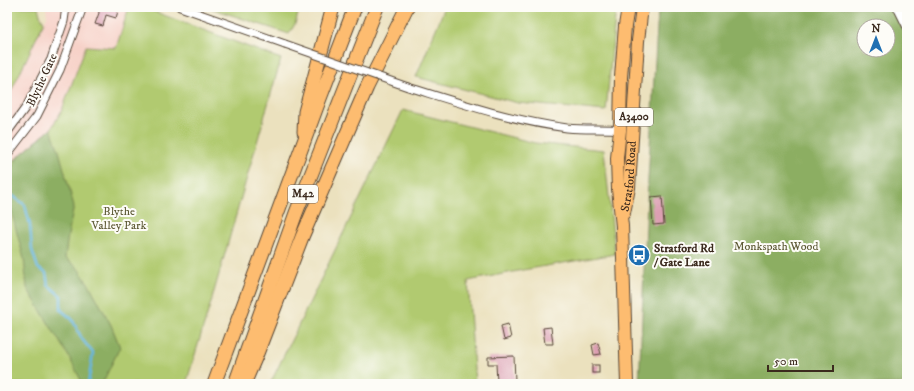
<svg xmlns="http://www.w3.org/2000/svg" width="914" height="391" viewBox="0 0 914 391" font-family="'IM FELL DW Pica',serif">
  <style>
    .built { fill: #f7d1c8 }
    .green { fill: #b1ca6f; stroke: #767a46 }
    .forest { fill: #8cae62; stroke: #646c40; fill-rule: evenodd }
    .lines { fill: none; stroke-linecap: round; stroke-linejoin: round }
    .stream { stroke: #65b7e0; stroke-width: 2.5 }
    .building { fill: #dc9fb2 }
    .minor-casing { stroke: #554536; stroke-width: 9 }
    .tertiary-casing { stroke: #554536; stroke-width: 11 }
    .primary-casing { stroke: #554536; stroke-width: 14 }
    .motorway-casing { stroke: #554536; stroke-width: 15 }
    .minor { stroke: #fff; stroke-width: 7 }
    .tertiary { stroke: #fff; stroke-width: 9 }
    .primary { stroke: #fdbc6f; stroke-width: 12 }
    .motorway { stroke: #fdbc6f; stroke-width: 13 }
    .minor-bridge-casing { stroke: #554536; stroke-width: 9; stroke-linecap: butt }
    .minor-bridge { stroke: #fff; stroke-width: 7 }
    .labels { text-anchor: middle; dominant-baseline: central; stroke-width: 4; stroke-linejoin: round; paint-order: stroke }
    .shield { fill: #fdfcf7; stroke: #75695f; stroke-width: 1 }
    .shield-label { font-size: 11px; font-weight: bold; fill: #3b2a1e }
    .street-label { font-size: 12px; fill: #3b2a1e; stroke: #fdfcf7 }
    .park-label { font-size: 12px; fill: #5e5a36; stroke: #fdfcf7 }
    .poi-label { font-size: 12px; font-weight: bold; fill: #3b2a1e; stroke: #fdfcf7; text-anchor: start }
  </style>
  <rect width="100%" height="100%" fill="#fdfcf7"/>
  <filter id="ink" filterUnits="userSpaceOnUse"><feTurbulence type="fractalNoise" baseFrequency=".025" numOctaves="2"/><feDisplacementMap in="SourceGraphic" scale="8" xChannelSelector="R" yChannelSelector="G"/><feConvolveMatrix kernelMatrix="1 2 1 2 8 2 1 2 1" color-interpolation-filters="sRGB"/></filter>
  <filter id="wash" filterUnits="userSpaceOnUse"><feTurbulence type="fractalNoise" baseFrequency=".012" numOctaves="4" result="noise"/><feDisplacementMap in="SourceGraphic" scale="16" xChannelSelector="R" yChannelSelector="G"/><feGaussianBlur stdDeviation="0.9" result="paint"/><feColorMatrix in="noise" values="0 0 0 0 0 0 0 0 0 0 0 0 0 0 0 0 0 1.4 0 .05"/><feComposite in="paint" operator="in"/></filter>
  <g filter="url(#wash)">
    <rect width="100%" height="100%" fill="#ebe1be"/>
    <!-- built -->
    <path class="built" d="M46,7H129L116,48L62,110L51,129L7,166V100L47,16Z"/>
    <!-- green -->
    <g class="green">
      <path d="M7,7H38L40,15L44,22L7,100Z"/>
      <path d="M129,7H142L281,59L211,302L186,384H7V166L51,129L62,110L86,46L116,48Z"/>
      <path d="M207,7H300L295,24L289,34Z"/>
      <path d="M445,7H616L606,111L518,103L416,77Z"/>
      <path d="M403,110L535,143L604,150L615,254L523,270L468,281L475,384H270Z"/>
    </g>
    <!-- forest -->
    <g class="forest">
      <path d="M679,7H892L907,37V384H639L648,179L658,10ZM864,26H888V50H864Z"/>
      <path d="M51,129L59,151L74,206L68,235L65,258L77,267L90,286L111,325L120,347L102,384H83L69,357L27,288L24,259L11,211L7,205V174L18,157Z"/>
    </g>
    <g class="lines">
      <!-- stream -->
      <path class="stream" d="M9,193L25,205L30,225L32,250L38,268L46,273L48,285L61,296V310L72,319L82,339L93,353L88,384"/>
    </g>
    <g id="blocks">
      <!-- building -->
      <g class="building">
        <path d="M98,7H109L110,8L118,11L116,18L106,15L103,26L95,24L99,13Z"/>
        <path d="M662,196L664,224L653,225L651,197Z"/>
        <path d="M508,324L511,338L504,340L501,326Z"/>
        <path d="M551,327L553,344H545L543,328Z"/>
        <path d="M598,343L601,354L594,355L592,345Z"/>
        <path d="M514,356L515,381L497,382L496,364H488V357Z"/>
        <rect x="592" y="365" width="7" height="8"/>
      </g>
    </g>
  </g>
  <g filter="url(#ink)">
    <use href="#blocks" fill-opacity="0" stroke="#554536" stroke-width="1"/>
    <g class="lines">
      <!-- minor casing -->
      <g class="minor-casing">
        <g id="minor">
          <path d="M180,7L285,44"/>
          <path d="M408,87C460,103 513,121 567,128C586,130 604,128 622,130"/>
          <path d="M7,133L26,107L51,59L64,21L66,7"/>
          <path d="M7,155L37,116L60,70L83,7"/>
        </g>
      </g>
      <!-- tertiary casing -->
      <g class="tertiary-casing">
        <path id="tertiary" d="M898,7L907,25"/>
      </g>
      <!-- primary casing -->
      <g class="primary-casing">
        <g id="primary">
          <path id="s1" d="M624,213L629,188L638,41L642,7"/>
          <path d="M627,384L622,226L618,189L617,158L620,130L621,77L625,26L628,7"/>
        </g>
      </g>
      <!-- motorway casing -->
      <g class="motorway-casing">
        <g id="motorway">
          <path d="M304,132L305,112L333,7"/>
          <path d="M214,384L319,101L355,7"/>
          <path d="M235,384L296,213L377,7"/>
          <path d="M244,384L256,356L302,237L367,87L407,7"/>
        </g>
      </g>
      <!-- minor -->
      <use href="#minor" class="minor"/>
      <!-- tertiary -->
      <use href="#tertiary" class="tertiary"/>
      <!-- primary -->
      <use href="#primary" class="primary"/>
      <!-- motorway -->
      <use href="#motorway" class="motorway"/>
      <!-- minor-bridge casing -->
      <g class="minor-bridge-casing">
        <path id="minor-bridge" d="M285,44L408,87"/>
      </g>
      <!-- minor-bridge -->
      <use href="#minor-bridge" class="minor-bridge"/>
    </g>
  </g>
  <!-- icons -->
  <defs>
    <g id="bus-disc" transform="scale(1.15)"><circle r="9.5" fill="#1f6fb2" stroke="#fdfcf7"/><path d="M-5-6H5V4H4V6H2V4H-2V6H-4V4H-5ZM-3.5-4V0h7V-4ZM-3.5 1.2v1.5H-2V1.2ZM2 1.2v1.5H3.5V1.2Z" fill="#fff"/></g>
  </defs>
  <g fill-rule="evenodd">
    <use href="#bus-disc" x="639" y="255"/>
  </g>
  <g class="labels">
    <!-- shield labels -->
    <g class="shield">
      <rect x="615" y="108" width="38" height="18" rx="3"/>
      <rect x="288" y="185" width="30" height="18" rx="3"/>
    </g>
    <g class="shield-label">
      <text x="634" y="117">A3400</text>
      <text x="303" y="194">M42</text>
    </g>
    <!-- street labels -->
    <g class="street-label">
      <text transform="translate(42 80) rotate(-65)">Blythe Gate</text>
      <text stroke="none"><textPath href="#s1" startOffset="37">Stratford Road</textPath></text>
    </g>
    <!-- park labels -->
    <g class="park-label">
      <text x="119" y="211">Blythe<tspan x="119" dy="14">Valley Park</tspan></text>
      <text x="776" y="246">Monkspath Wood</text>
    </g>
    <!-- poi labels -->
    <g class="poi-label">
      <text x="654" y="248">Stratford Rd<tspan x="654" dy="14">/ Gate Lane</tspan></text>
    </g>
  </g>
  <!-- margin -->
  <rect width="914" height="391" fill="none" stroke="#fdfcf7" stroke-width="24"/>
  <!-- north arrow -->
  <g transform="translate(876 38)"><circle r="19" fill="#fdfcf7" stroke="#afa8a0"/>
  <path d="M0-3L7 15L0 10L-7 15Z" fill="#1f6fb2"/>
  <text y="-6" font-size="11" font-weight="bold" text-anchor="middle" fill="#3b2a1e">N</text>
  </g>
  <!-- scale -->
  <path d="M768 365v6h65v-6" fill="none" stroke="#3b2a1e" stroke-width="2"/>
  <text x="774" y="365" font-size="12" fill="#3b2a1e" stroke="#fdfcf7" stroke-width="3" paint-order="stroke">50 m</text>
</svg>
